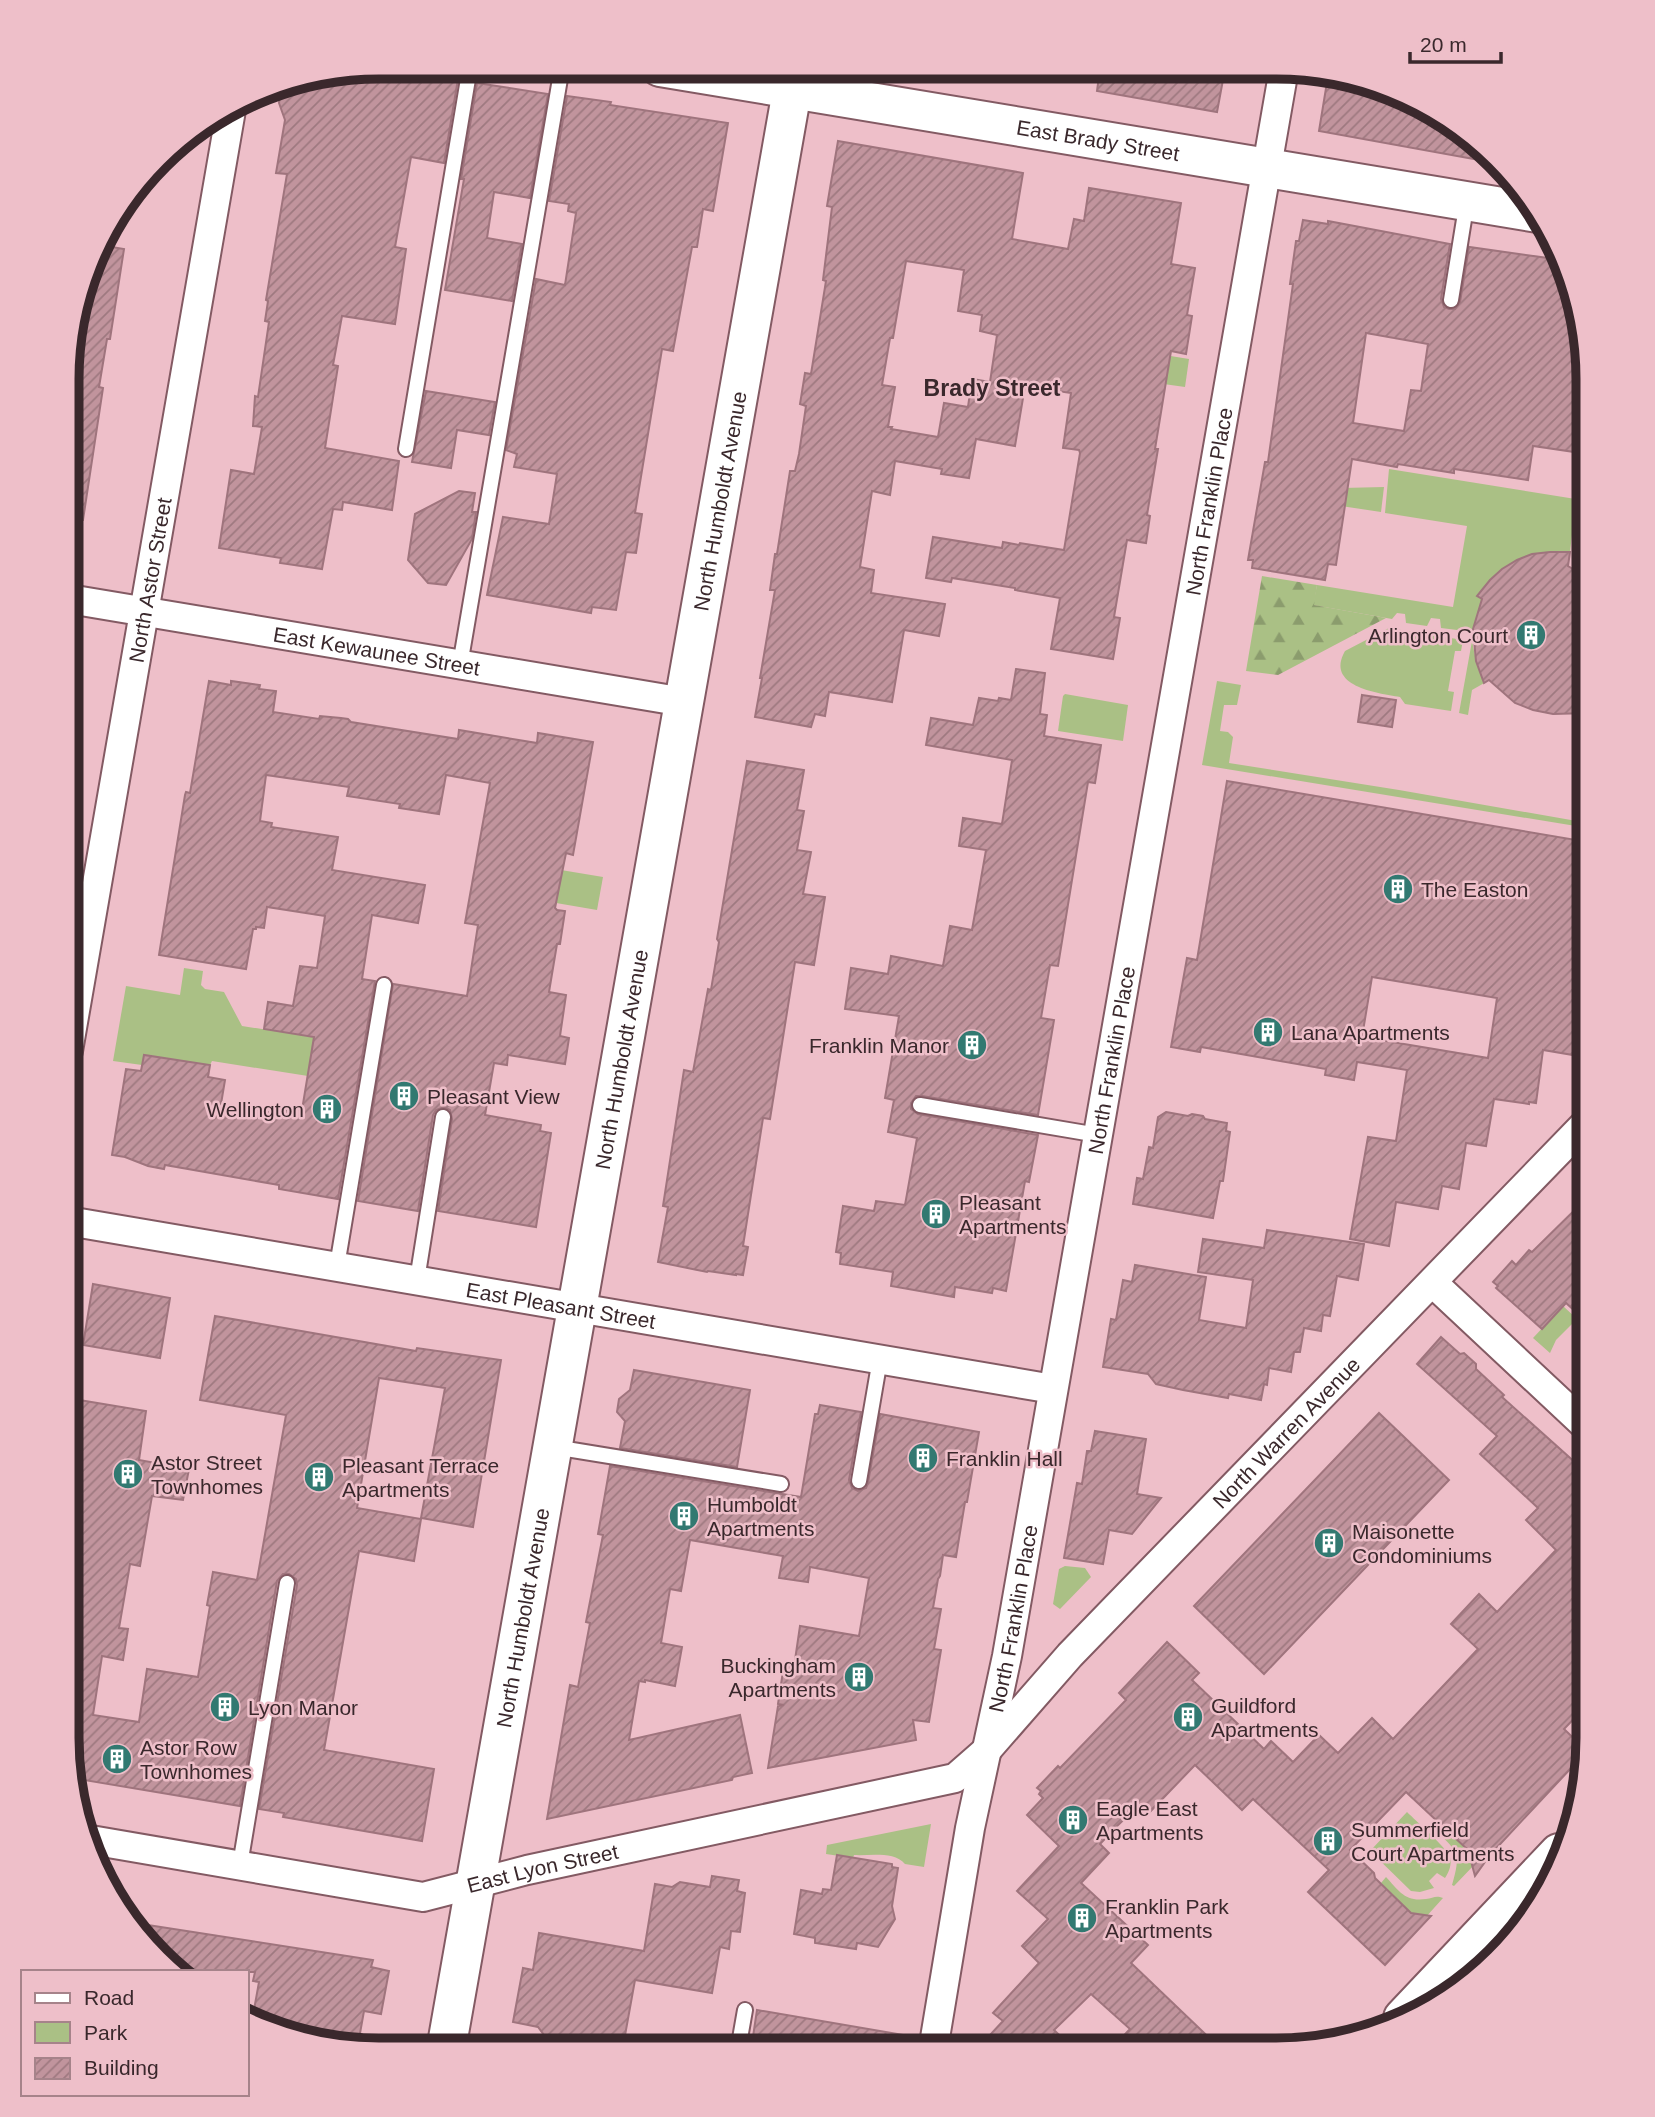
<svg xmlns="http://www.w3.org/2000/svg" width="1655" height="2117" viewBox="0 0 1655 2117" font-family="Helvetica,sans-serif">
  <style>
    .green { fill: #aac085 }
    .forest { fill: url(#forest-firs) }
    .building { fill: url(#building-hatch); stroke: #9f747d; stroke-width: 2; fill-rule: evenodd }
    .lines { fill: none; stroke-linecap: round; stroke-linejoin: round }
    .lane-casing { stroke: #835a63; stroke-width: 18 }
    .street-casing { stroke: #835a63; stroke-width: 32 }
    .secondary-casing { stroke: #835a63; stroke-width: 42 }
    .lane { stroke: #fff; stroke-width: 14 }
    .street { stroke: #fff; stroke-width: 28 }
    .secondary { stroke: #fff; stroke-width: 38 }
    .labels { text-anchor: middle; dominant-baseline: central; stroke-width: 5; stroke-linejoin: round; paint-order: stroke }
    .street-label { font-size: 21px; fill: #3a282c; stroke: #eebfc9 }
    .poi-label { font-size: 21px; fill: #3a282c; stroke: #eebfc9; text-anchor: start }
    .neighbourhood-label { font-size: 23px; font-weight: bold; fill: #3a282c; stroke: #eebfc9 }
    .rim { fill: none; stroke: #3a282c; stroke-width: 9 }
  </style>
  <defs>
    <pattern id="forest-firs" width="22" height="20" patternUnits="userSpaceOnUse" patternTransform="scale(1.75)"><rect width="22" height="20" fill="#aac085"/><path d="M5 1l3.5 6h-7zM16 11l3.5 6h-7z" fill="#8b9c6d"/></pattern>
    <pattern id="building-hatch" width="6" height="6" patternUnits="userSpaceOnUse" patternTransform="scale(1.75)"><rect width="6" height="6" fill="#c1949d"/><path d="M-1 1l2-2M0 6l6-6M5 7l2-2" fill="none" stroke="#9e7980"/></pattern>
  </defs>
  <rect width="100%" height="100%" fill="#eebfc9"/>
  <!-- green -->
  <g class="green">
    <path d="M1140,351L1189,359L1185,387L1128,379Z"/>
    <path d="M1389,469L1588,501V539L1572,535L1570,552C1532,551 1498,561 1479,596L1483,600L1475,621L1473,632L1441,628L1440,619L1431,618L1427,626L1406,623L1405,614L1397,613L1392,619L1313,605L1317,585L1453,607L1467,526L1385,513Z"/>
    <path d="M1384,487L1381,512L1341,506L1342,488Z"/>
    <path d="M1389,628L1463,640L1461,651H1455L1448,691L1454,692L1451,711L1405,704L1400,697C1376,693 1325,686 1345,651Z"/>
    <path d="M1472,641L1476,661L1486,682L1472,690L1468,715L1459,713Z"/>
    <path d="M1217,681L1241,685L1237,705H1224L1220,731L1228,732L1233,737L1229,763L1399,790L1588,823V828L1202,765Z"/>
    <path d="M1065,694L1128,705L1123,741L1058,731L1063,696Z"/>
    <path d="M549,868L603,877L597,910L492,892Z"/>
    <path d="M184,968L203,971L201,985L205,989L224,992L242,1026L314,1037L308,1076L212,1061L210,1065L144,1055L142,1065L113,1061L126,986L180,995Z"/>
    <path d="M1563,1306L1577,1319L1556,1340L1550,1353L1533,1338Z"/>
    <path d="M1065,1566L1085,1568L1091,1577L1060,1609L1053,1604L1059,1569Z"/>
    <path d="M1407,1812C1416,1821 1446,1847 1450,1857C1452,1865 1449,1872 1445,1878L1437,1873L1429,1881L1434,1888L1420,1892L1411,1891L1370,1851Z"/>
    <path d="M1439,1823L1470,1851L1476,1863L1454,1886L1452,1885C1462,1852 1457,1851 1433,1828Z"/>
    <path d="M931,1824L924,1867L905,1864C894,1851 870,1856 854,1855L853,1858L826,1854L827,1845Z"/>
    <path d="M1386,1877C1399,1891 1405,1902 1426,1899C1433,1898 1436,1895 1443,1898L1425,1918L1411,1913L1381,1883Z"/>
  </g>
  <!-- forest -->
  <path class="forest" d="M1262,576L1317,585L1314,605L1386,618L1278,675L1246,671Z"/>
  <!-- building -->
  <g class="building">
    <path d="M378,66L458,79L444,163L411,157L395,247L406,249L395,324L342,316L333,365L338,366L325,448L399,461L392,510L343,502L342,510L333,509L322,569L280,563L281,558L219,548L231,470L254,474L262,427L253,426L255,396L258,397L269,322L265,321L268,301L266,300L287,174L276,173L285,120L279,103L282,82Z"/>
    <path d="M1100,69H1225L1217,112L1097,91Z"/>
    <path d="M1328,76L1344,79L1450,119L1490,162L1319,131Z"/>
    <path d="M477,83L548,94L530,198L494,192L487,238L522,244L512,301L445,290L464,179H461Z"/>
    <path d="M567,96L611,102L610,105L728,123L713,211L703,209L697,247H692L673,351L662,349L635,513L642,514L636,553L626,552L616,610L592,607L591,613L487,595L503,517L549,524L557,474L514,467L517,454L506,450L536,279L565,285L576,213L568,211L569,204L549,201Z"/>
    <path d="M838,141L1023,173L1012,239L1068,249L1074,219L1084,221L1089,188L1181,203L1171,264L1195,268L1187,315L1192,316L1186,354L1171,351L1155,449H1158L1147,515L1150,516L1146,543L1127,540L1114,617L1120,618L1113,659L1051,649L1060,598L1015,590V588L952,578L951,582L926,578L933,537L1002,548L1003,542L1019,545L1020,543L1064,550L1080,453L1079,450L1063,448L1071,393L1025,386L1015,446L976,439L969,478L941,474L942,469L895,461L890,495L872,491L860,567L874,570L871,593L945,604L939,636L904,630L892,702L829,692L825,716L815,714L811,727L755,717L762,678H760L775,590H770L775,554H777L790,471H795L799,454L806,406L800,404L805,373L811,374L826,281L823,280L832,207L827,206ZM906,261L964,270L958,311L982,315L980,331L997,335L990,382L972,379L968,407L944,403L938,437L891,429L892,427H888L895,387L882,385L890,338H893Z"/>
    <path d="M1303,220L1328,224V221L1450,244L1441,299L1444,307L1449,309H1455L1460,302L1469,247L1562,260L1578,298L1588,378V454L1533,446L1528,480L1454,469V473L1398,464L1397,467L1352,459L1336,565L1328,564L1325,580L1252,568L1253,560H1248L1265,462H1268L1293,284H1290L1296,241H1299ZM1366,333L1428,344L1421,391L1411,390L1404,431L1353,423Z"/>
    <path d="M100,245L124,249L110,339H107L99,387L103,388L83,520L69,519V337Z"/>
    <path d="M426,391L495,402L489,435L457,430L451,468L412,462Z"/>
    <path d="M459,491L475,493L472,512H476L472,539L446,585L428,583L408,560L415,514Z"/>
    <path d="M1550,552H1570L1568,566L1588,578V713L1553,714L1533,710L1515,703L1489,680L1484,683L1476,661L1473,629L1482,599L1477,596L1490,580L1502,569L1517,560L1532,554Z"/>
    <path d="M1016,669L1045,673L1040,714L1047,715L1044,736L1101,745L1095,783L1088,782L1058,966L1050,965L1041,1018L1054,1020L1038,1115L922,1096H916L911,1103V1109L918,1114L1038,1135L1029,1182L1025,1181L1006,1291L993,1288L992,1293L955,1287L954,1297L891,1286L893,1272L840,1264L841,1253L836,1252L843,1206L874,1211L876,1201L905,1205L917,1138L888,1132L894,1100L885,1098L899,1016L845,1009L851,968L888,974L891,956L943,966L950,926L972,930L986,850L959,846L963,818L1002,824L1012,760L926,745L931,718L973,725L979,698L998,701L999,698L1011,700Z"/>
    <path d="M209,681L231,685V681L260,685L259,689L276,691L273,712L319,719L320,716L341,718L348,719L351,722L458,739L459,730L537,743L538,733L593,742L573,855L566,853L555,908L557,910L565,911L560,944H557L549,992L566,995L560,1036L569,1038L565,1064L508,1055L507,1065L494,1063L485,1115L541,1125L540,1131L551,1133L536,1227L438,1211L452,1119L450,1110L444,1107L436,1110L433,1115L418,1211L358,1201L393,984L467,996L478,925L465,923L490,783L446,775L439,814L399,808L400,804L347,796L349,787L266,775L260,821L272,823L271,827L338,837L332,870L425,885L418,923L372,915L362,979L375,981L338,1199L279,1189V1185L165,1165L164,1169L148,1166L125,1157L112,1155L126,1069L141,1071L144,1055L210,1065L208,1077L225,1080L221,1104L275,1113L276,1106L302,1110L314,1037L264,1029L268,1002L293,1006L300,966L317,968L325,916L267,907L264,928L256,927V929H253L246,969L159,955L185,795L186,792L190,793Z"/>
    <path d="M1362,695L1396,700L1392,727L1358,722Z"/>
    <path d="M747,761L804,770L797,810L804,811L797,850L811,852L803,894L825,897L814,965L795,962L770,1119L763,1118L743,1246L748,1247L743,1275L736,1274V1275L708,1271L707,1272L658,1262L668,1207L663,1206L684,1070L693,1072L708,989L711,990L719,942L717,939Z"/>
    <path d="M1227,781L1588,842V1013L1580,1012L1573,1055L1543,1050L1536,1103L1529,1102V1104L1494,1099L1486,1146L1466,1143L1459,1189L1442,1186L1438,1209L1396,1202L1389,1246L1350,1239L1368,1137L1396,1141L1407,1070L1357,1062L1354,1080L1325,1075L1326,1069L1201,1047L1200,1052L1171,1047L1187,958L1197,960ZM1372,977L1497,998L1488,1058L1362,1037Z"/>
    <path d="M1166,1112L1188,1116L1192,1114L1203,1116L1205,1119L1227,1123L1226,1131L1230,1132L1223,1181H1220L1213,1218L1133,1204L1137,1178L1143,1179L1149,1147L1153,1148L1158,1117Z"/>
    <path d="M1588,1197V1323L1566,1303L1542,1329L1496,1288L1498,1286L1493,1282L1512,1261L1516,1265L1529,1250L1532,1252Z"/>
    <path d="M1267,1230L1364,1244L1358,1280L1337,1276L1330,1316L1323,1315L1321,1331L1304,1328L1300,1352H1294L1291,1372L1269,1368L1267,1385L1264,1384L1261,1400L1229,1394L1228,1398L1183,1390L1156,1384L1148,1374L1103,1367L1111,1319L1116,1320L1123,1280L1132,1282L1135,1265L1206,1277L1199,1320L1246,1328L1253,1280L1198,1272L1203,1239L1264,1248Z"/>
    <path d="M93,1284L170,1298L160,1358L83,1345Z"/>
    <path d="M215,1316L416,1351L417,1348L501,1360L473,1527L421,1518L445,1388L379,1378L357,1508L421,1519L414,1561L359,1551L324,1750L434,1769L422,1841L283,1817L284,1813L259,1809L297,1585L296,1579L289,1574H283L277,1581L240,1806L72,1778L66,1739L67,1398L146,1411L139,1460L189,1469L183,1500L152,1496L140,1566L130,1564L128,1576L119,1628L128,1629L123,1660L102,1656L93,1715L139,1722L147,1669L198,1677L210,1606L207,1605L213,1572L257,1580L286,1415L200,1400Z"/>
    <path d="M1441,1337L1460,1354L1464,1353L1476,1364V1369L1504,1395L1502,1397L1588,1474V1704L1564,1729L1587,1751L1490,1855L1475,1876L1468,1850L1406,1792L1350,1850L1374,1873L1375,1878L1411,1913L1431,1916L1385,1965L1308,1892L1329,1870L1253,1799L1242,1810L1195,1765L1146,1816L1137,1807L1116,1827L1100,1844L1109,1853L1081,1883L1148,1945L1131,1963L1222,2050H1110L1130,2029L1091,1994L1054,2030L1075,2050H976L1003,2021L993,2013L1039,1963L1022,1946L1048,1919L1017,1891L1059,1846L1027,1815L1043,1798L1039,1794L1041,1791L1037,1788L1058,1766L1060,1768L1126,1700L1119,1693L1167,1642L1199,1673L1192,1680L1264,1749L1271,1741L1293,1762L1319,1735L1338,1753L1372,1718L1393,1739L1478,1649L1451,1624L1479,1594L1497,1612L1556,1550L1526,1520L1538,1508L1480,1454L1497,1436L1417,1364Z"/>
    <path d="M634,1370L750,1390L737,1467L620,1448L625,1421L617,1412L619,1399L630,1390Z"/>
    <path d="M820,1405L861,1412L849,1480L852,1488L858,1491L866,1488L868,1483L880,1414L979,1432L967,1502H965L956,1557L943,1555L940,1576L938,1579L933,1608L941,1609L934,1649L941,1650L929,1722L913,1720L916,1740L768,1768L778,1706L784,1705L778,1704L784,1665L794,1667L800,1626L859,1636L869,1578L810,1567L808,1582L779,1578L783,1556L690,1540L681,1591L670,1589L661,1643L682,1647L675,1686L645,1680V1682L639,1681L629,1740L740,1715L752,1773L733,1777L732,1780L547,1819L570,1685L578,1687L583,1660L590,1623L586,1622L603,1535L598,1534L610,1466L801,1497L815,1414H818Z"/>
    <path d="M1379,1413L1449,1480L1264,1674L1194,1606Z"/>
    <path d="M1095,1431L1146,1439L1137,1494L1161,1498L1132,1534L1109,1530L1103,1564L1064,1558L1077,1483L1082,1484L1087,1451H1091Z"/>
    <path d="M837,1855L892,1864V1867L898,1868L892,1906L895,1919L878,1947L857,1943L856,1949L815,1943V1938L794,1934L801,1890L822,1894L823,1889L831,1890Z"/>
    <path d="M712,1876L739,1880L737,1891L745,1893L740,1932L731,1931L729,1949L720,1947L712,1993L635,1980L624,2041L586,2035L581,2041L544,2035L538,2027L513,2022L523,1968L533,1970L539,1933L644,1951L655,1884L672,1887L680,1882L710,1887Z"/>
    <path d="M135,1923L373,1960L371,1967L389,1971L381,2014L364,2011L357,2050L278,2034L252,2021L259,1982L253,1981L255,1972H181Z"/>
    <path d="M757,2010L915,2037L914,2050H751Z"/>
  </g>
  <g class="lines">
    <!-- lane casing -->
    <g class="lane-casing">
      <g id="lane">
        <path d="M1451,300L1467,201"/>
        <path d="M406,449L470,67"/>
        <path d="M460,665L562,67"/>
        <path d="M920,1105L1098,1135"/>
        <path d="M337,1266L384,985"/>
        <path d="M417,1280L443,1117"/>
        <path d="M554,1447L781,1484"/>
        <path d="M859,1481L880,1359"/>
        <path d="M240,1865L287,1583"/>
        <path d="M738,2050L745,2010"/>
      </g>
    </g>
    <!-- street casing -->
    <g class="street-casing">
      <g id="street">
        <path id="s1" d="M69,599L684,702"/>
        <path id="s2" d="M68,1051L231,110"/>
        <path id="s3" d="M68,1221L1053,1389"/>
        <path d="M1433,1283L1588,1428"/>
        <path id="s4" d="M85,1839L423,1897L527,1870L955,1778L987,1750L1070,1655L1588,1121"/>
        <path id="s5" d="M933,2050L970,1828L1007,1656L1284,69"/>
      </g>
    </g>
    <!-- secondary casing -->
    <g class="secondary-casing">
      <g id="secondary">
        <path id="s6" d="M660,67L1538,213"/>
        <path d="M1403,2018L1559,1853"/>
        <path id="s7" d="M446,2050L796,68"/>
      </g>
    </g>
    <!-- lane -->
    <use href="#lane" class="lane"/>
    <!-- street -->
    <use href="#street" class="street"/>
    <!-- secondary -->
    <use href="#secondary" class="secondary"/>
  </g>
  <!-- icons -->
  <defs>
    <g id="building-disc" transform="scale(1.575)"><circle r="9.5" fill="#327971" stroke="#eebfc9"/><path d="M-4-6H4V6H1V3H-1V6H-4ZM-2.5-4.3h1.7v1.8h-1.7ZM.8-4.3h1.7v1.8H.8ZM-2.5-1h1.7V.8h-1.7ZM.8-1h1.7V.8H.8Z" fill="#fff"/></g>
  </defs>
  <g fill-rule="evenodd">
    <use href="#building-disc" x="1531" y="635"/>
    <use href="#building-disc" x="1398" y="889"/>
    <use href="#building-disc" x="1268" y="1032"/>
    <use href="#building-disc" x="972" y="1045"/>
    <use href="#building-disc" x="404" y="1096"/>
    <use href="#building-disc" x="327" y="1109"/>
    <use href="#building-disc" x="936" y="1214"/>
    <use href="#building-disc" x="923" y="1458"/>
    <use href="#building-disc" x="128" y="1474"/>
    <use href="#building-disc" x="319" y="1477"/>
    <use href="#building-disc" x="684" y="1516"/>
    <use href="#building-disc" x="1329" y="1543"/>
    <use href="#building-disc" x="859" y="1677"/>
    <use href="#building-disc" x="225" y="1707"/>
    <use href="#building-disc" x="1188" y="1717"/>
    <use href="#building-disc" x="117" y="1759"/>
    <use href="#building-disc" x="1073" y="1820"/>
    <use href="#building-disc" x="1328" y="1841"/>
    <use href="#building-disc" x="1082" y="1918"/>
  </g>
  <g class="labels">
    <!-- street labels -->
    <g class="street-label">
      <text stroke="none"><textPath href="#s6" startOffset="444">East Brady Street</textPath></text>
      <text stroke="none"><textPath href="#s7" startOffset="1573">North Humboldt Avenue</textPath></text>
      <text stroke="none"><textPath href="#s5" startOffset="1573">North Franklin Place</textPath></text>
      <text stroke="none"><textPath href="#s2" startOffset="478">North Astor Street</textPath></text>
      <text stroke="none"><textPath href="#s1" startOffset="312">East Kewaunee Street</textPath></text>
      <text stroke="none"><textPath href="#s7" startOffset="1006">North Humboldt Avenue</textPath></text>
      <text stroke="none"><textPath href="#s5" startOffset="1006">North Franklin Place</textPath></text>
      <text stroke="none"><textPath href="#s3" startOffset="500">East Pleasant Street</textPath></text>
      <text stroke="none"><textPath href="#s4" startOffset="1367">North Warren Avenue</textPath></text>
      <text stroke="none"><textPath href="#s7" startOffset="439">North Humboldt Avenue</textPath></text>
      <text stroke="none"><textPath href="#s5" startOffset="439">North Franklin Place</textPath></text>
      <text stroke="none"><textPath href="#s4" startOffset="466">East Lyon Street</textPath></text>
    </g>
    <!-- poi labels -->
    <g class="poi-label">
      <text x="1508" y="635" text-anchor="end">Arlington Court</text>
      <text x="1421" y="889">The Easton</text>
      <text x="1291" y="1032">Lana Apartments</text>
      <text x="949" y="1045" text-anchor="end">Franklin Manor</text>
      <text x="427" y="1096">Pleasant View</text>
      <text x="304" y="1109" text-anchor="end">Wellington</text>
      <text x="959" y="1202">Pleasant<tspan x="959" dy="24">Apartments</tspan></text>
      <text x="946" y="1458">Franklin Hall</text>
      <text x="151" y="1462">Astor Street<tspan x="151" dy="24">Townhomes</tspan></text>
      <text x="342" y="1465">Pleasant Terrace<tspan x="342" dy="24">Apartments</tspan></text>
      <text x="707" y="1504">Humboldt<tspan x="707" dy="24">Apartments</tspan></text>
      <text x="1352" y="1531">Maisonette<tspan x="1352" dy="24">Condominiums</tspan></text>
      <text x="836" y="1665" text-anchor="end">Buckingham<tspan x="836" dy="24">Apartments</tspan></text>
      <text x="1211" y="1705">Guildford<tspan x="1211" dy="24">Apartments</tspan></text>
      <text x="248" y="1707">Lyon Manor</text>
      <text x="140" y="1747">Astor Row<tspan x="140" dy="24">Townhomes</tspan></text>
      <text x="1096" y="1808">Eagle East<tspan x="1096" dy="24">Apartments</tspan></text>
      <text x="1351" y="1829">Summerfield<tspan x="1351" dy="24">Court Apartments</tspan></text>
      <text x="1105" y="1906">Franklin Park<tspan x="1105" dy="24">Apartments</tspan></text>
    </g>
    <!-- neighbourhood labels -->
    <g class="neighbourhood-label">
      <text x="992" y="388">Brady Street</text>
    </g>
  </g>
  <!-- crop -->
  <path d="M0 0H1655V2117H0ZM379 79H1276A300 300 0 0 1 1576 379V1738A300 300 0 0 1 1276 2038H379A300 300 0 0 1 79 1738V379A300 300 0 0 1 379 79Z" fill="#eebfc9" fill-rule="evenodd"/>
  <path class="rim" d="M379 79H1276A300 300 0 0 1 1576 379V1738A300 300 0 0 1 1276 2038H379A300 300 0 0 1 79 1738V379A300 300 0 0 1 379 79Z"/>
  <!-- legend -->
  <rect x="21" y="1970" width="228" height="126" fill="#eebfc9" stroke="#a6838a" stroke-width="2"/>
  <rect x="35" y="1993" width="35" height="10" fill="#ffffff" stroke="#a6838a" stroke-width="2"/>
  <text x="84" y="2005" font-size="21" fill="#3a282c">Road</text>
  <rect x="35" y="2022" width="35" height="21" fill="#aac085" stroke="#a6838a" stroke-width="2"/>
  <text x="84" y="2040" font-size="21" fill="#3a282c">Park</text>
  <rect x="35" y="2058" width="35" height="21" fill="url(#building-hatch)" stroke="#a6838a" stroke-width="2"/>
  <text x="84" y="2075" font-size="21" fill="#3a282c">Building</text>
  <!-- scale -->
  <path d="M1410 52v10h91v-10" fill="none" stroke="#3a282c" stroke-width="3.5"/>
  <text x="1420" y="52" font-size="21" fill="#3a282c" stroke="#eebfc9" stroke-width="5" paint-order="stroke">20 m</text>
</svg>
